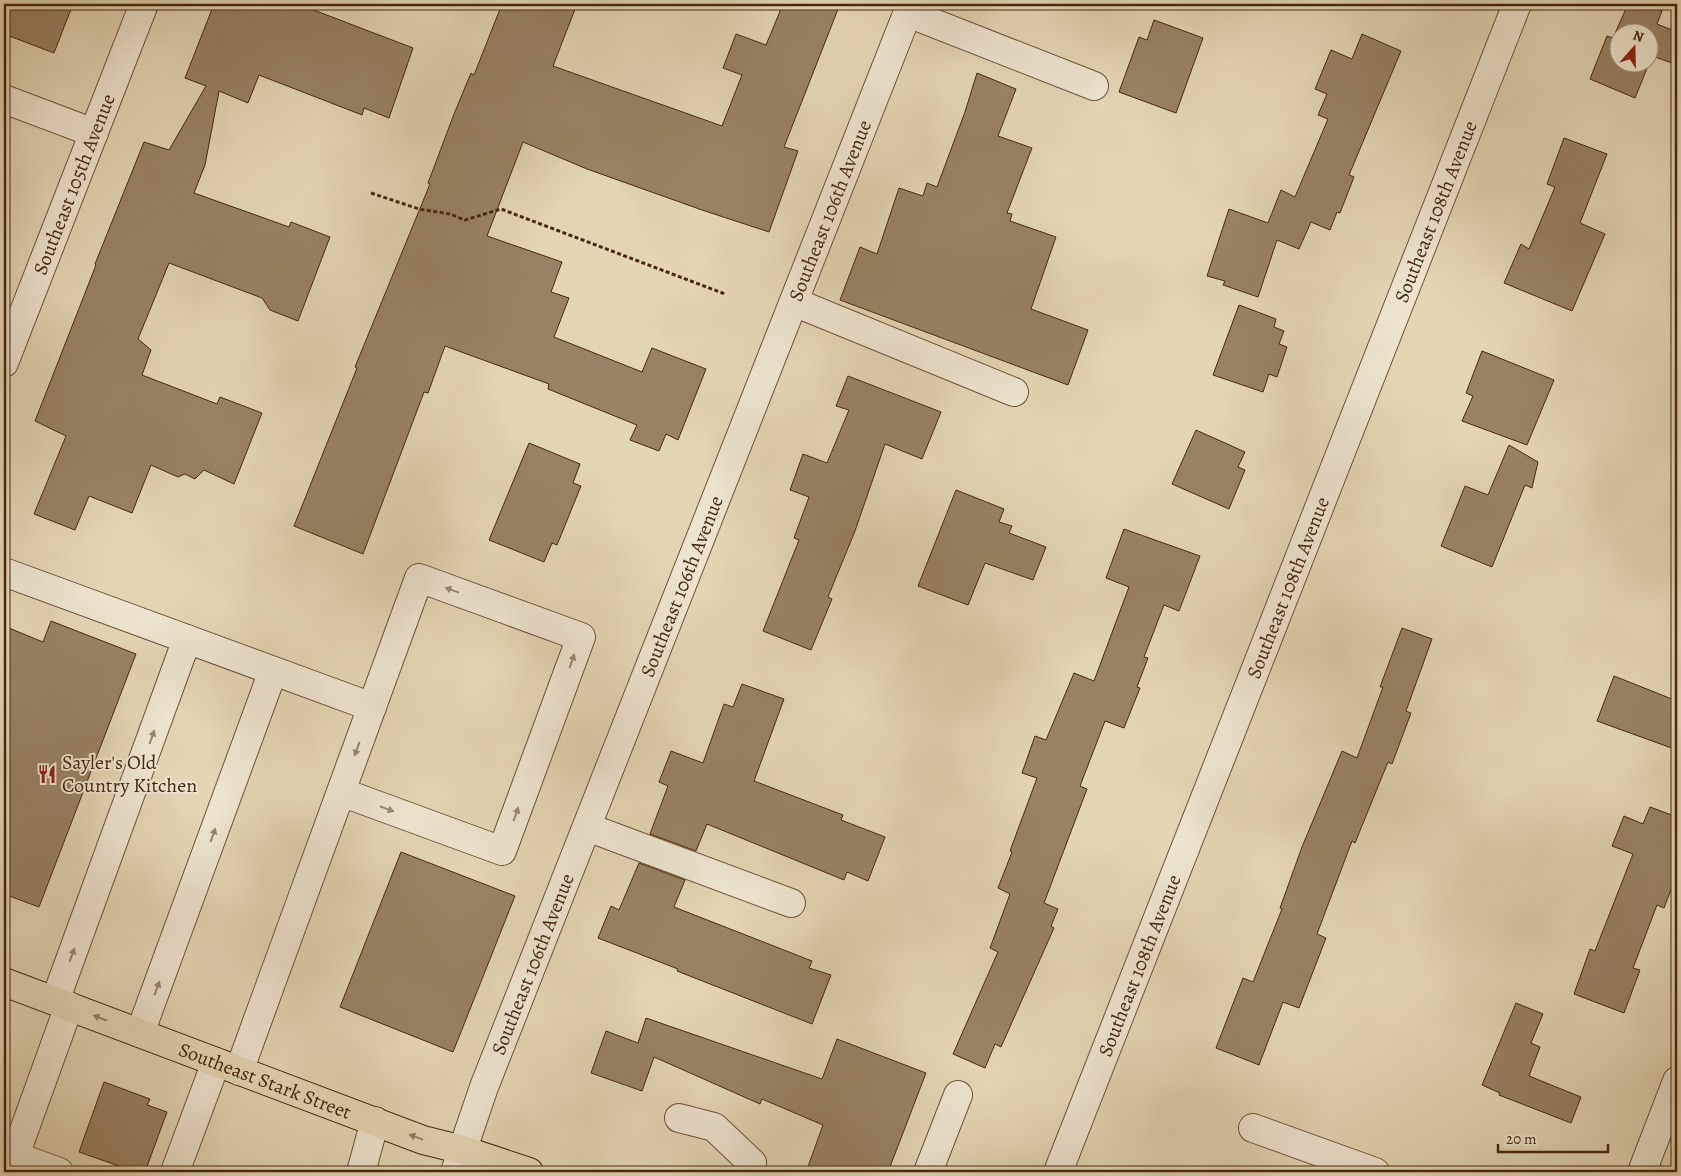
<svg xmlns="http://www.w3.org/2000/svg" width="1681" height="1176" viewBox="0 0 1681 1176" font-family="Alegreya,serif">
  <style>
    .building { fill: #988265; stroke: #47280f; fill-rule: evenodd }
    .lines { fill: none; stroke-linecap: round; stroke-linejoin: round }
    .minor-casing { stroke: #6e5338; stroke-width: 30 }
    .major-casing { stroke: #47280f; stroke-width: 30 }
    .path { stroke: #47280f; stroke-width: 3; stroke-dasharray: 4 2.5; stroke-linecap: butt }
    .minor { stroke: #ece4ce; stroke-width: 28 }
    .major { stroke: #e2d5b4; stroke-width: 28 }
    .oneway { fill: #9a866e }
    .oneway2 { fill: #947e62 }
    .labels { text-anchor: middle; dominant-baseline: central; stroke-width: 4; stroke-linejoin: round; paint-order: stroke }
    .street-label { font-size: 20px; fill: #47280f; stroke: #ece4ce }
    .poi-label { font-size: 20px; fill: #47280f; stroke: #ece4ce; text-anchor: start }
  </style>
  <rect width="100%" height="100%" fill="#e2d5b4"/>
  <filter id="stains"><feTurbulence type="fractalNoise" baseFrequency=".004" numOctaves="4"/><feColorMatrix values="0 0 0 0 .2 0 0 0 0 .09 0 0 0 0 .02 0 0 0 .5 -.17"/></filter>
  <radialGradient id="worn" r=".72"><stop offset=".6" stop-color="#630" stop-opacity="0"/><stop offset="1" stop-color="#630" stop-opacity=".3"/></radialGradient>
  <!-- building -->
  <g class="building">
    <path d="M4,4H73L54,53L4,34Z"/>
    <path d="M214,4H298L413,48L389,118L364,108L362,115L259,75L248,103L219,91L205,165L194,193L289,227L291,222L330,237L298,321L270,310L262,298L169,263L138,339L151,350L142,375L217,404L220,397L262,413L234,484L204,470L195,479L185,474L178,477L151,465L132,513L89,496L75,530L34,514L66,436L35,421L96,265L95,264L144,142L169,150L206,86L185,78Z"/>
    <path d="M502,4H577L553,66L722,126L742,75L723,68L736,34L766,45L783,4H840L784,147L798,151L769,232L702,210L587,169L523,142L487,236L562,262L551,292L569,298L554,337L642,372L652,348L706,369L678,440L666,434L659,451L630,440L637,425L548,389L549,384L445,346L428,393L424,392L363,554L294,526L357,368L355,367L430,184L428,183L454,114L471,73L474,75L476,70Z"/>
    <path d="M1628,4H1643L1662,11L1657,24L1677,32V47L1672,63L1652,56L1635,98L1590,79L1607,36L1613,38ZM1618,32H1648V62H1618Z"/>
    <path d="M1154,20L1203,38L1176,113L1119,92L1139,37L1147,40Z"/>
    <path d="M1362,34L1401,51L1349,175L1354,177L1340,213L1337,212L1330,230L1311,222L1299,249L1277,240L1258,297L1223,285L1225,281L1207,276L1229,209L1268,223L1281,190L1295,197L1328,119L1318,115L1327,94L1315,89L1331,50L1352,59Z"/>
    <path d="M977,73L1016,89L998,136L1032,148L1007,213L1012,214L1010,221L1056,237L1031,309L1088,330L1068,385L840,300L860,247L877,254L899,188L923,196L927,183L937,187L965,112Z"/>
    <path d="M1564,138L1607,154L1580,223L1605,234L1572,311L1504,283L1521,244L1529,249L1555,187L1547,184Z"/>
    <path d="M1239,305L1276,319L1274,327L1284,331L1279,344L1287,347L1277,377L1269,374L1263,392L1213,375Z"/>
    <path d="M1482,351L1554,380L1527,445L1462,421L1473,396L1466,393Z"/>
    <path d="M848,376L941,412L922,459L885,444L855,531L828,597L832,599L811,650L763,631L799,540L794,538L809,497L790,490L803,454L827,463L849,410L836,406Z"/>
    <path d="M1196,430L1245,452L1238,467L1245,470L1229,509L1172,484Z"/>
    <path d="M529,443L580,464L573,483L581,486L557,545L552,543L544,562L489,540Z"/>
    <path d="M1509,445L1538,462L1532,488L1525,485L1492,567L1441,546L1465,486L1488,495Z"/>
    <path d="M956,490L1004,509L999,522L1012,526L1009,533L1046,547L1033,580L985,563L968,605L918,586Z"/>
    <path d="M1124,529L1200,556L1179,611L1164,605L1144,657L1148,658L1137,687L1140,688L1124,728L1105,721L1080,786L1087,789L1044,903L1058,909L1051,926L1054,928L1001,1047L995,1044L985,1068L953,1054L998,952L990,948L1010,894L998,888L1012,852L1010,851L1037,778L1022,773L1035,736L1046,740L1074,673L1094,681L1129,587L1106,578Z"/>
    <path d="M51,621L136,654L39,907L4,894V626L43,642Z"/>
    <path d="M1402,628L1432,639L1406,711L1411,713L1392,764L1388,762L1355,843L1352,841L1317,934L1326,938L1299,1008L1283,1002L1259,1065L1216,1048L1243,978L1253,982L1282,909L1280,908L1302,847L1342,751L1357,758L1383,687H1380Z"/>
    <path d="M1614,676L1677,701V750L1597,721Z"/>
    <path d="M742,684L784,699L754,781L843,815L841,820L885,837L868,881L847,872L844,880L707,824L696,851L650,834L668,786L659,782L671,751L703,763L724,704L733,707Z"/>
    <path d="M1650,807L1677,817V874L1664,908L1657,905L1633,968L1640,970L1624,1013L1574,994L1590,949L1595,951L1633,854L1612,846L1624,816L1643,824Z"/>
    <path d="M401,852L515,896L453,1052L340,1007Z"/>
    <path d="M639,863L685,880L674,907L812,961L809,968L831,975L812,1024L677,971L678,969L598,938L611,906L619,910Z"/>
    <path d="M1516,1003L1543,1014L1531,1043L1540,1047L1529,1076L1581,1097L1571,1123L1499,1095L1500,1093L1482,1085Z"/>
    <path d="M646,1018L822,1079L837,1039L926,1073L888,1172H806L823,1125L762,1099L760,1104L654,1057L642,1091L591,1073L606,1031L638,1043Z"/>
    <path d="M104,1082L150,1099L147,1105L167,1112L145,1172H136L79,1152Z"/>
  </g>
  <g class="lines">
    <!-- minor casing -->
    <g class="minor-casing">
      <g id="minor">
        <path d="M908,13L1094,86"/>
        <path d="M4,99L94,133"/>
        <path d="M794,302L1014,392"/>
        <path id="s1" d="M4,363L144,4"/>
        <path d="M4,572L372,707"/>
        <path d="M587,827L791,903"/>
        <path d="M55,1001L187,639"/>
        <path d="M140,1033L273,671"/>
        <path d="M239,1071L419,578L581,637L502,851L341,792"/>
        <path d="M679,1118L714,1127L752,1163L749,1172"/>
        <path d="M1253,1128L1375,1172"/>
        <path d="M15,1156L59,1172"/>
        <path d="M9,1172L69,1006"/>
        <path d="M175,1172L216,1062"/>
        <path d="M361,1172L375,1121"/>
        <path id="s2" d="M455,1172L484,1087L911,4"/>
        <path d="M928,1172L958,1095"/>
        <path id="s3" d="M1058,1172L1517,4"/>
        <path d="M1642,1172L1677,1081"/>
      </g>
    </g>
    <!-- major casing -->
    <g class="major-casing">
      <g id="major">
        <path id="s4" d="M4,982L423,1140L463,1150L529,1172"/>
      </g>
    </g>
    <!-- path -->
    <path class="path" d="M371,193L419,209L450,214L465,220L501,209L725,294"/>
    <!-- minor -->
    <use href="#minor" class="minor"/>
    <!-- major -->
    <use href="#major" class="major"/>
  </g>
  <!-- one-way arrows -->
  <defs><path id="oneway-solid" d="M-6-.8H1V-3.2L6.5 0L1 3.2V.8H-6Z" transform="scale(1.25)"/></defs>
  <g class="oneway">
    <use href="#oneway-solid" transform="translate(452 590) rotate(-160)"/>
    <use href="#oneway-solid" transform="translate(572 661) rotate(-70)"/>
    <use href="#oneway-solid" transform="translate(152 737) rotate(-70)"/>
    <use href="#oneway-solid" transform="translate(357 749) rotate(110)"/>
    <use href="#oneway-solid" transform="translate(387 809) rotate(20)"/>
    <use href="#oneway-solid" transform="translate(516 814) rotate(-70)"/>
    <use href="#oneway-solid" transform="translate(213 835) rotate(-70)"/>
    <use href="#oneway-solid" transform="translate(72 955) rotate(-70)"/>
    <use href="#oneway-solid" transform="translate(157 988) rotate(-70)"/>
  </g>
  <g class="oneway2">
    <use href="#oneway-solid" transform="translate(100 1018) rotate(-159)"/>
    <use href="#oneway-solid" transform="translate(416 1137) rotate(-160)"/>
  </g>
  <!-- icons -->
  <defs>
    <g id="restaurant-bare" transform="scale(1.5)"><path d="M-5-6h1v4h1v-4h1v4h1v-4h1v5L-1.5 .5V6h-2V.5L-5-1ZM5-6V6H3V1.5H1.5Q1.5-4 5-6Z" fill="#8f2418" stroke="#ece4ce" stroke-width="2.5" paint-order="stroke"/></g>
  </defs>
  <g fill-rule="evenodd">
    <use href="#restaurant-bare" x="47" y="774"/>
  </g>
  <g class="labels">
    <!-- street labels -->
    <g class="street-label">
      <text stroke="none"><textPath href="#s1" startOffset="192">Southeast 105th Avenue</textPath></text>
      <text stroke="none"><textPath href="#s2" startOffset="1032">Southeast 106th Avenue</textPath></text>
      <text stroke="none"><textPath href="#s3" startOffset="1032">Southeast 108th Avenue</textPath></text>
      <text stroke="none"><textPath href="#s2" startOffset="628">Southeast 106th Avenue</textPath></text>
      <text stroke="none"><textPath href="#s3" startOffset="628">Southeast 108th Avenue</textPath></text>
      <text stroke="none"><textPath href="#s2" startOffset="222">Southeast 106th Avenue</textPath></text>
      <text stroke="none"><textPath href="#s3" startOffset="222">Southeast 108th Avenue</textPath></text>
      <text stroke="none"><textPath href="#s4" startOffset="279">Southeast Stark Street</textPath></text>
    </g>
    <!-- poi labels -->
    <g class="poi-label">
      <text x="62" y="762">Sayler's Old<tspan x="62" dy="23">Country Kitchen</tspan></text>
    </g>
  </g>
  <!-- margin -->
  <rect width="1681" height="1176" fill="none" stroke="#e2d5b4" stroke-width="20"/>
  <rect x="5" y="5" width="1671" height="1166" fill="none" stroke="#47280f" stroke-width="2.5"/>
  <rect x="10" y="10" width="1661" height="1156" fill="none" stroke="#47280f"/>
  <!-- north arrow -->
  <g transform="translate(1634 48) rotate(20)"><circle r="24" fill="#ece4ce" stroke="#aa9982"/>
  <path d="M0-4L9 19L0 12L-9 19Z" fill="#8f2418"/>
  <text y="-8" font-size="14" font-weight="bold" text-anchor="middle" fill="#47280f">N</text>
  </g>
  <!-- scale -->
  <path d="M1498 1144v8h110v-8" fill="none" stroke="#47280f" stroke-width="2.5"/>
  <text x="1506" y="1144" font-size="15" fill="#47280f" stroke="#ece4ce" stroke-width="4" paint-order="stroke">20 m</text>
  <rect width="100%" height="100%" filter="url(#stains)"/>
  <rect width="100%" height="100%" fill="url(#worn)"/>
</svg>
